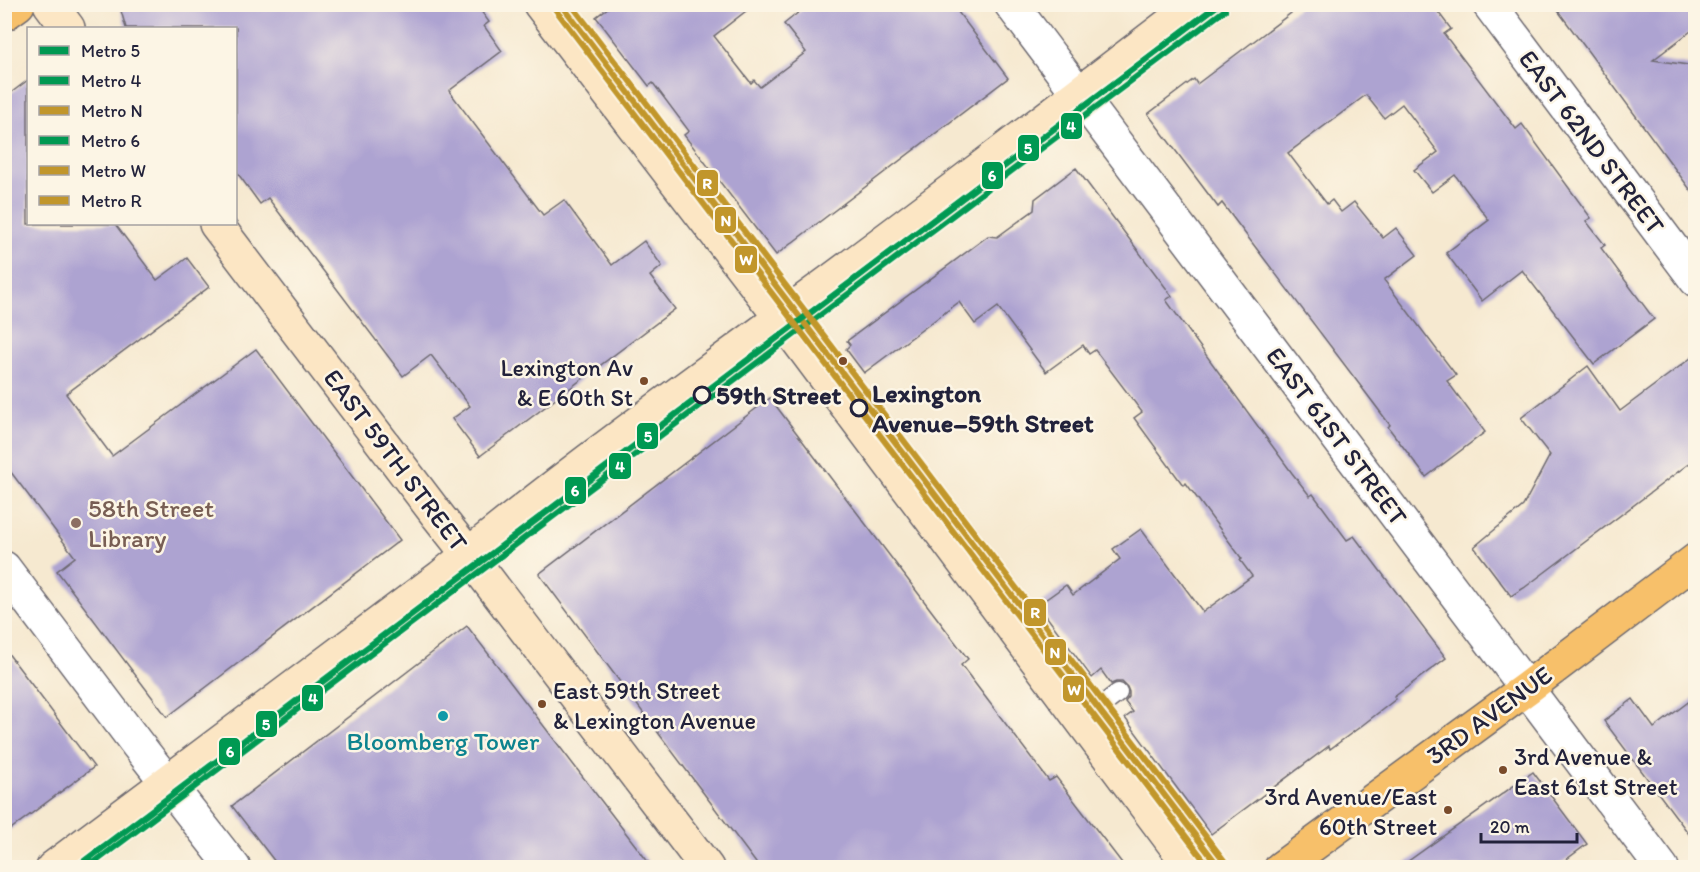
<svg xmlns="http://www.w3.org/2000/svg" width="1700" height="872" viewBox="0 0 1700 872" font-family="Itim,sans-serif">
  <style>
    .building { fill: #ada3d1 }
    .lines { fill: none; stroke-linecap: round; stroke-linejoin: round }
    .service-casing { stroke: #6c686f; stroke-width: 21 }
    .minor-casing { stroke: #6c686f; stroke-width: 36 }
    .secondary-casing { stroke: #6c686f; stroke-width: 36 }
    .primary-casing { stroke: #6c686f; stroke-width: 36 }
    .service { stroke: #fff; stroke-width: 18 }
    .minor { stroke: #fff; stroke-width: 33 }
    .secondary { stroke: #fce6c4; stroke-width: 33 }
    .primary { stroke: #f7c06b; stroke-width: 33 }
    .metro-1-casing { stroke: #fcf5e5; stroke-width: 10 }
    .metro-2-casing { stroke: #fcf5e5; stroke-width: 10 }
    .metro-3-casing { stroke: #fcf5e5; stroke-width: 10 }
    .metro-4-casing { stroke: #fcf5e5; stroke-width: 10 }
    .metro-5-casing { stroke: #fcf5e5; stroke-width: 10 }
    .metro-6-casing { stroke: #fcf5e5; stroke-width: 10 }
    .metro-1 { stroke: #009952; stroke-width: 6 }
    .metro-2 { stroke: #009952; stroke-width: 6 }
    .metro-3 { stroke: #c1962b; stroke-width: 6 }
    .metro-4 { stroke: #009952; stroke-width: 6 }
    .metro-5 { stroke: #c1962b; stroke-width: 6 }
    .metro-6 { stroke: #c1962b; stroke-width: 6 }
    .bus-dot { fill: #7a4b2a; stroke: #fcf5e5; stroke-width: 2 }
    .stop-dot { fill: #fcf5e5; stroke: #22223b; stroke-width: 3 }
    .education-dot { fill: #8d6e63; stroke: #fcf5e5; stroke-width: 2 }
    .culture-dot { fill: #0f9aa8; stroke: #fcf5e5; stroke-width: 2 }
    .labels { text-anchor: middle; dominant-baseline: central; stroke-width: 5; stroke-linejoin: round; paint-order: stroke }
    .bus-label { font-size: 24px; fill: #22223b; stroke: #fcf5e5; text-anchor: end }
    .street-label { font-size: 26px; fill: #22223b; stroke: #fcf5e5 }
    .stop-label { font-size: 26px; font-weight: bold; fill: #22223b; stroke: #fcf5e5; text-anchor: start }
    .education-label { font-size: 26px; fill: #785e54; stroke: #fcf5e5; text-anchor: start }
    .culture-label { font-size: 26px; fill: #0d838f; stroke: #fcf5e5 }
    .line-badge { stroke: #fcf5e5; stroke-width: 2 }
    .badge-label { font-size: 16px; text-anchor: middle; font-weight: bold; fill: #fff }
  </style>
  <rect width="100%" height="100%" fill="#fcf5e5"/>
  <filter id="ink" filterUnits="userSpaceOnUse"><feTurbulence type="fractalNoise" baseFrequency=".0167" numOctaves="2"/><feDisplacementMap in="SourceGraphic" scale="12" xChannelSelector="R" yChannelSelector="G"/><feConvolveMatrix kernelMatrix="1 2 1 2 8 2 1 2 1" color-interpolation-filters="sRGB"/></filter>
  <filter id="wash" filterUnits="userSpaceOnUse"><feTurbulence type="fractalNoise" baseFrequency=".008" numOctaves="4" result="noise"/><feDisplacementMap in="SourceGraphic" scale="24" xChannelSelector="R" yChannelSelector="G"/><feGaussianBlur stdDeviation="1.35" result="paint"/><feColorMatrix in="noise" values="0 0 0 0 0 0 0 0 0 0 0 0 0 0 0 0 0 1.4 0 .05"/><feComposite in="paint" operator="in"/></filter>
  <g filter="url(#wash)">
    <rect width="100%" height="100%" fill="#f6e9d0"/>
    <g id="blocks">
      <!-- building -->
      <g class="building">
        <path d="M119,4H476L489,22L484,26L502,51L449,91L543,215L564,200L612,265L644,241L662,266L650,276L675,309L480,456L452,419L470,406L431,355L403,376L268,198L260,204L236,171V28H126Z"/>
        <path d="M613,4H755L714,36L751,83L754,80L760,87L806,52L784,24L809,4H952L1008,78L776,255L684,135L689,131L653,83L649,86L596,17Z"/>
        <path d="M1303,4H1432L1451,29L1444,34L1516,129L1522,124L1591,218L1586,221L1605,245L1601,248L1654,319L1594,364L1522,270L1482,301L1446,253L1489,220L1455,175L1432,192L1414,170L1438,152L1402,104L1384,118L1366,95L1288,153L1327,204L1332,200L1341,212L1354,202L1383,238L1396,228L1417,255L1384,280L1456,375L1447,381L1485,432L1426,477L1388,427L1390,425L1372,401L1222,203L1218,207L1148,114L1194,79L1197,84Z"/>
        <path d="M1553,4H1695V28L1653,60L1695,66V196Z"/>
        <path d="M28,80V224H115L157,280L187,258L209,287L66,394L112,456L256,349L400,540L167,717L57,571L75,557L4,463V98Z"/>
        <path d="M1076,168L1172,296L1166,300L1292,473L1310,496L1313,494L1347,540L1354,536L1446,658L1394,697L1396,699L1360,727L1330,749L1329,746L1211,834L1125,718L1133,712L1125,702L1129,697V692L1127,687L1122,682H1116L1111,684L1101,670L1092,678L1038,605L1066,585L1073,595L1120,559L1113,549L1141,529L1203,612L1252,576L1240,560L1242,559L1186,483L1183,485L1134,418L1142,412L1095,350L1089,354L1083,345L1046,372L998,307L975,324L959,302L864,373L846,349L850,345L847,341L988,236L997,237L1034,210L1035,199Z"/>
        <path d="M1695,355V459L1524,588L1511,596L1474,547L1523,506L1550,455L1521,418L1588,366L1620,411Z"/>
        <path d="M770,398L968,659L961,665L1049,781L1056,777L1125,867H759L539,574Z"/>
        <path d="M467,626L652,867H279L232,806Z"/>
        <path d="M4,648L94,767L4,834Z"/>
        <path d="M1695,697V842L1604,721L1633,699L1654,728Z"/>
        <path d="M1533,772L1587,844L1556,867H1400Z"/>
      </g>
    </g>
  </g>
  <g filter="url(#ink)">
    <use href="#blocks" fill-opacity="0" stroke="#6c686f" stroke-width="1.5"/>
    <g class="lines">
      <!-- service casing -->
      <g class="service-casing">
        <path id="service" d="M1082,721L1118,693"/>
      </g>
      <!-- minor casing -->
      <g class="minor-casing">
        <g id="minor">
          <path d="M1011,4L1662,868"/>
          <path d="M1489,4L1696,280"/>
          <path d="M4,568L137,744L234,868"/>
        </g>
      </g>
      <!-- secondary casing -->
      <g class="secondary-casing">
        <g id="secondary">
          <path d="M50,4L68,28"/>
          <path d="M540,4L781,318L1192,868"/>
          <path d="M216,224L438,516L468,554L707,868"/>
          <path d="M53,868L441,577C558,479 683,391 805,300C937,203 1066,103 1196,4"/>
        </g>
      </g>
      <!-- primary casing -->
      <g class="primary-casing">
        <g id="primary">
          <path d="M4,14L18,4"/>
          <path d="M1281,868L1527,688L1696,560"/>
        </g>
      </g>
      <!-- service -->
      <use href="#service" class="service"/>
      <!-- minor -->
      <use href="#minor" class="minor"/>
      <!-- secondary -->
      <use href="#secondary" class="secondary"/>
      <!-- primary -->
      <use href="#primary" class="primary"/>
      <!-- metro-1 casing -->
      <g class="metro-1-casing">
        <path id="metro-1" d="M76,868L1219,4"/>
      </g>
      <!-- metro-2 casing -->
      <g class="metro-2-casing">
        <path id="metro-2" d="M87,868L1225,10"/>
      </g>
      <!-- metro-3 casing -->
      <g class="metro-3-casing">
        <path id="metro-3" d="M561,4L1220,868"/>
      </g>
      <!-- metro-4 casing -->
      <g class="metro-4-casing">
        <path id="metro-4" d="M75,868L1219,4"/>
      </g>
      <!-- metro-5 casing -->
      <g class="metro-5-casing">
        <path id="metro-5" d="M555,9L1210,868"/>
      </g>
      <!-- metro-6 casing -->
      <g class="metro-6-casing">
        <path id="metro-6" d="M571,4L1226,863"/>
      </g>
      <!-- metro-1 -->
      <use href="#metro-1" class="metro-1"/>
      <!-- metro-2 -->
      <use href="#metro-2" class="metro-2"/>
      <!-- metro-3 -->
      <use href="#metro-3" class="metro-3"/>
      <!-- metro-4 -->
      <use href="#metro-4" class="metro-4"/>
      <!-- metro-5 -->
      <use href="#metro-5" class="metro-5"/>
      <!-- metro-6 -->
      <use href="#metro-6" class="metro-6"/>
    </g>
  </g>
  <!-- markers -->
  <g class="bus-dot">
    <circle cx="843" cy="361" r="5"/>
    <circle cx="644" cy="381" r="5"/>
    <circle cx="542" cy="704" r="5"/>
    <circle cx="1503" cy="770" r="5"/>
    <circle cx="1448" cy="810" r="5"/>
  </g>
  <g class="stop-dot">
    <circle cx="702" cy="395" r="8"/>
    <circle cx="859" cy="408" r="8"/>
  </g>
  <circle class="education-dot" cx="76" cy="523" r="6"/>
  <circle class="culture-dot" cx="443" cy="716" r="6"/>
  <g class="labels">
    <!-- bus labels -->
    <g class="bus-label">
      <text x="633" y="367">Lexington Av<tspan x="633" dy="30">&amp; E 60th St</tspan></text>
      <text x="553" y="690" text-anchor="start">East 59th Street<tspan x="553" dy="30">&amp; Lexington Avenue</tspan></text>
      <text x="1514" y="756" text-anchor="start">3rd Avenue &amp;<tspan x="1514" dy="30">East 61st Street</tspan></text>
      <text x="1437" y="796">3rd Avenue/East<tspan x="1437" dy="30">60th Street</tspan></text>
    </g>
    <!-- street labels -->
    <g class="street-label">
      <text transform="translate(1592 142) rotate(53)">EAST 62ND STREET</text>
      <text transform="translate(1337 436) rotate(53)">EAST 61ST STREET</text>
      <text transform="translate(396 460) rotate(53)">EAST 59TH STREET</text>
      <text transform="translate(1489 715) rotate(-36)">3RD AVENUE</text>
    </g>
    <!-- stop labels -->
    <g class="stop-label">
      <text x="872" y="393">Lexington<tspan x="872" dy="30">Avenue–59th Street</tspan></text>
      <text x="716" y="395">59th Street</text>
    </g>
    <!-- education labels -->
    <g class="education-label">
      <text x="88" y="508">58th Street<tspan x="88" dy="30">Library</tspan></text>
    </g>
    <!-- culture labels -->
    <g class="culture-label">
      <text x="443" y="741">Bloomberg Tower</text>
    </g>
  </g>
  <g class="line-badge">
    <rect x="1060" y="112" width="23" height="28" rx="6" fill="#009952"/>
    <rect x="1017" y="134" width="23" height="28" rx="6" fill="#009952"/>
    <rect x="981" y="161" width="23" height="29" rx="6" fill="#009952"/>
    <rect x="696" y="169" width="23" height="28" rx="6" fill="#c1962b"/>
    <rect x="714" y="206" width="23" height="28" rx="6" fill="#c1962b"/>
    <rect x="734" y="245" width="24" height="29" rx="6" fill="#c1962b"/>
    <rect x="636" y="422" width="23" height="28" rx="6" fill="#009952"/>
    <rect x="608" y="452" width="24" height="28" rx="6" fill="#009952"/>
    <rect x="564" y="476" width="23" height="29" rx="6" fill="#009952"/>
    <rect x="1023" y="598" width="24" height="29" rx="6" fill="#c1962b"/>
    <rect x="1044" y="638" width="23" height="28" rx="6" fill="#c1962b"/>
    <rect x="1062" y="675" width="23" height="28" rx="6" fill="#c1962b"/>
    <rect x="301" y="684" width="23" height="28" rx="6" fill="#009952"/>
    <rect x="255" y="710" width="23" height="28" rx="6" fill="#009952"/>
    <rect x="218" y="737" width="23" height="29" rx="6" fill="#009952"/>
  </g>
  <g class="badge-label">
    <text x="1071" y="132">4</text>
    <text x="1028" y="154">5</text>
    <text x="992" y="181">6</text>
    <text x="707" y="189">R</text>
    <text x="726" y="226">N</text>
    <text x="746" y="265">W</text>
    <text x="648" y="442">5</text>
    <text x="620" y="472">4</text>
    <text x="575" y="496">6</text>
    <text x="1035" y="618">R</text>
    <text x="1055" y="658">N</text>
    <text x="1074" y="695">W</text>
    <text x="313" y="704">4</text>
    <text x="266" y="730">5</text>
    <text x="230" y="757">6</text>
  </g>
  <!-- margin -->
  <rect width="1700" height="872" fill="none" stroke="#fcf5e5" stroke-width="24"/>
  <!-- legend -->
  <rect x="27" y="27" width="210" height="198" fill="#fcf5e5" stroke="#a5a1a1" stroke-width="1.5"/>
  <rect x="39" y="46" width="30" height="9" fill="#009952" stroke="#a5a1a1" stroke-width="1.5"/>
  <text x="81" y="57" font-size="18" fill="#22223b">Metro 5</text>
  <rect x="39" y="76" width="30" height="9" fill="#009952" stroke="#a5a1a1" stroke-width="1.5"/>
  <text x="81" y="87" font-size="18" fill="#22223b">Metro 4</text>
  <rect x="39" y="106" width="30" height="9" fill="#c1962b" stroke="#a5a1a1" stroke-width="1.5"/>
  <text x="81" y="117" font-size="18" fill="#22223b">Metro N</text>
  <rect x="39" y="136" width="30" height="9" fill="#009952" stroke="#a5a1a1" stroke-width="1.5"/>
  <text x="81" y="147" font-size="18" fill="#22223b">Metro 6</text>
  <rect x="39" y="166" width="30" height="9" fill="#c1962b" stroke="#a5a1a1" stroke-width="1.5"/>
  <text x="81" y="177" font-size="18" fill="#22223b">Metro W</text>
  <rect x="39" y="196" width="30" height="9" fill="#c1962b" stroke="#a5a1a1" stroke-width="1.5"/>
  <text x="81" y="207" font-size="18" fill="#22223b">Metro R</text>
  <!-- scale -->
  <path d="M1481 833v9h96v-9" fill="none" stroke="#22223b" stroke-width="3"/>
  <text x="1490" y="833" font-size="18" fill="#22223b" stroke="#fcf5e5" stroke-width="4.5" paint-order="stroke">20 m</text>
</svg>
